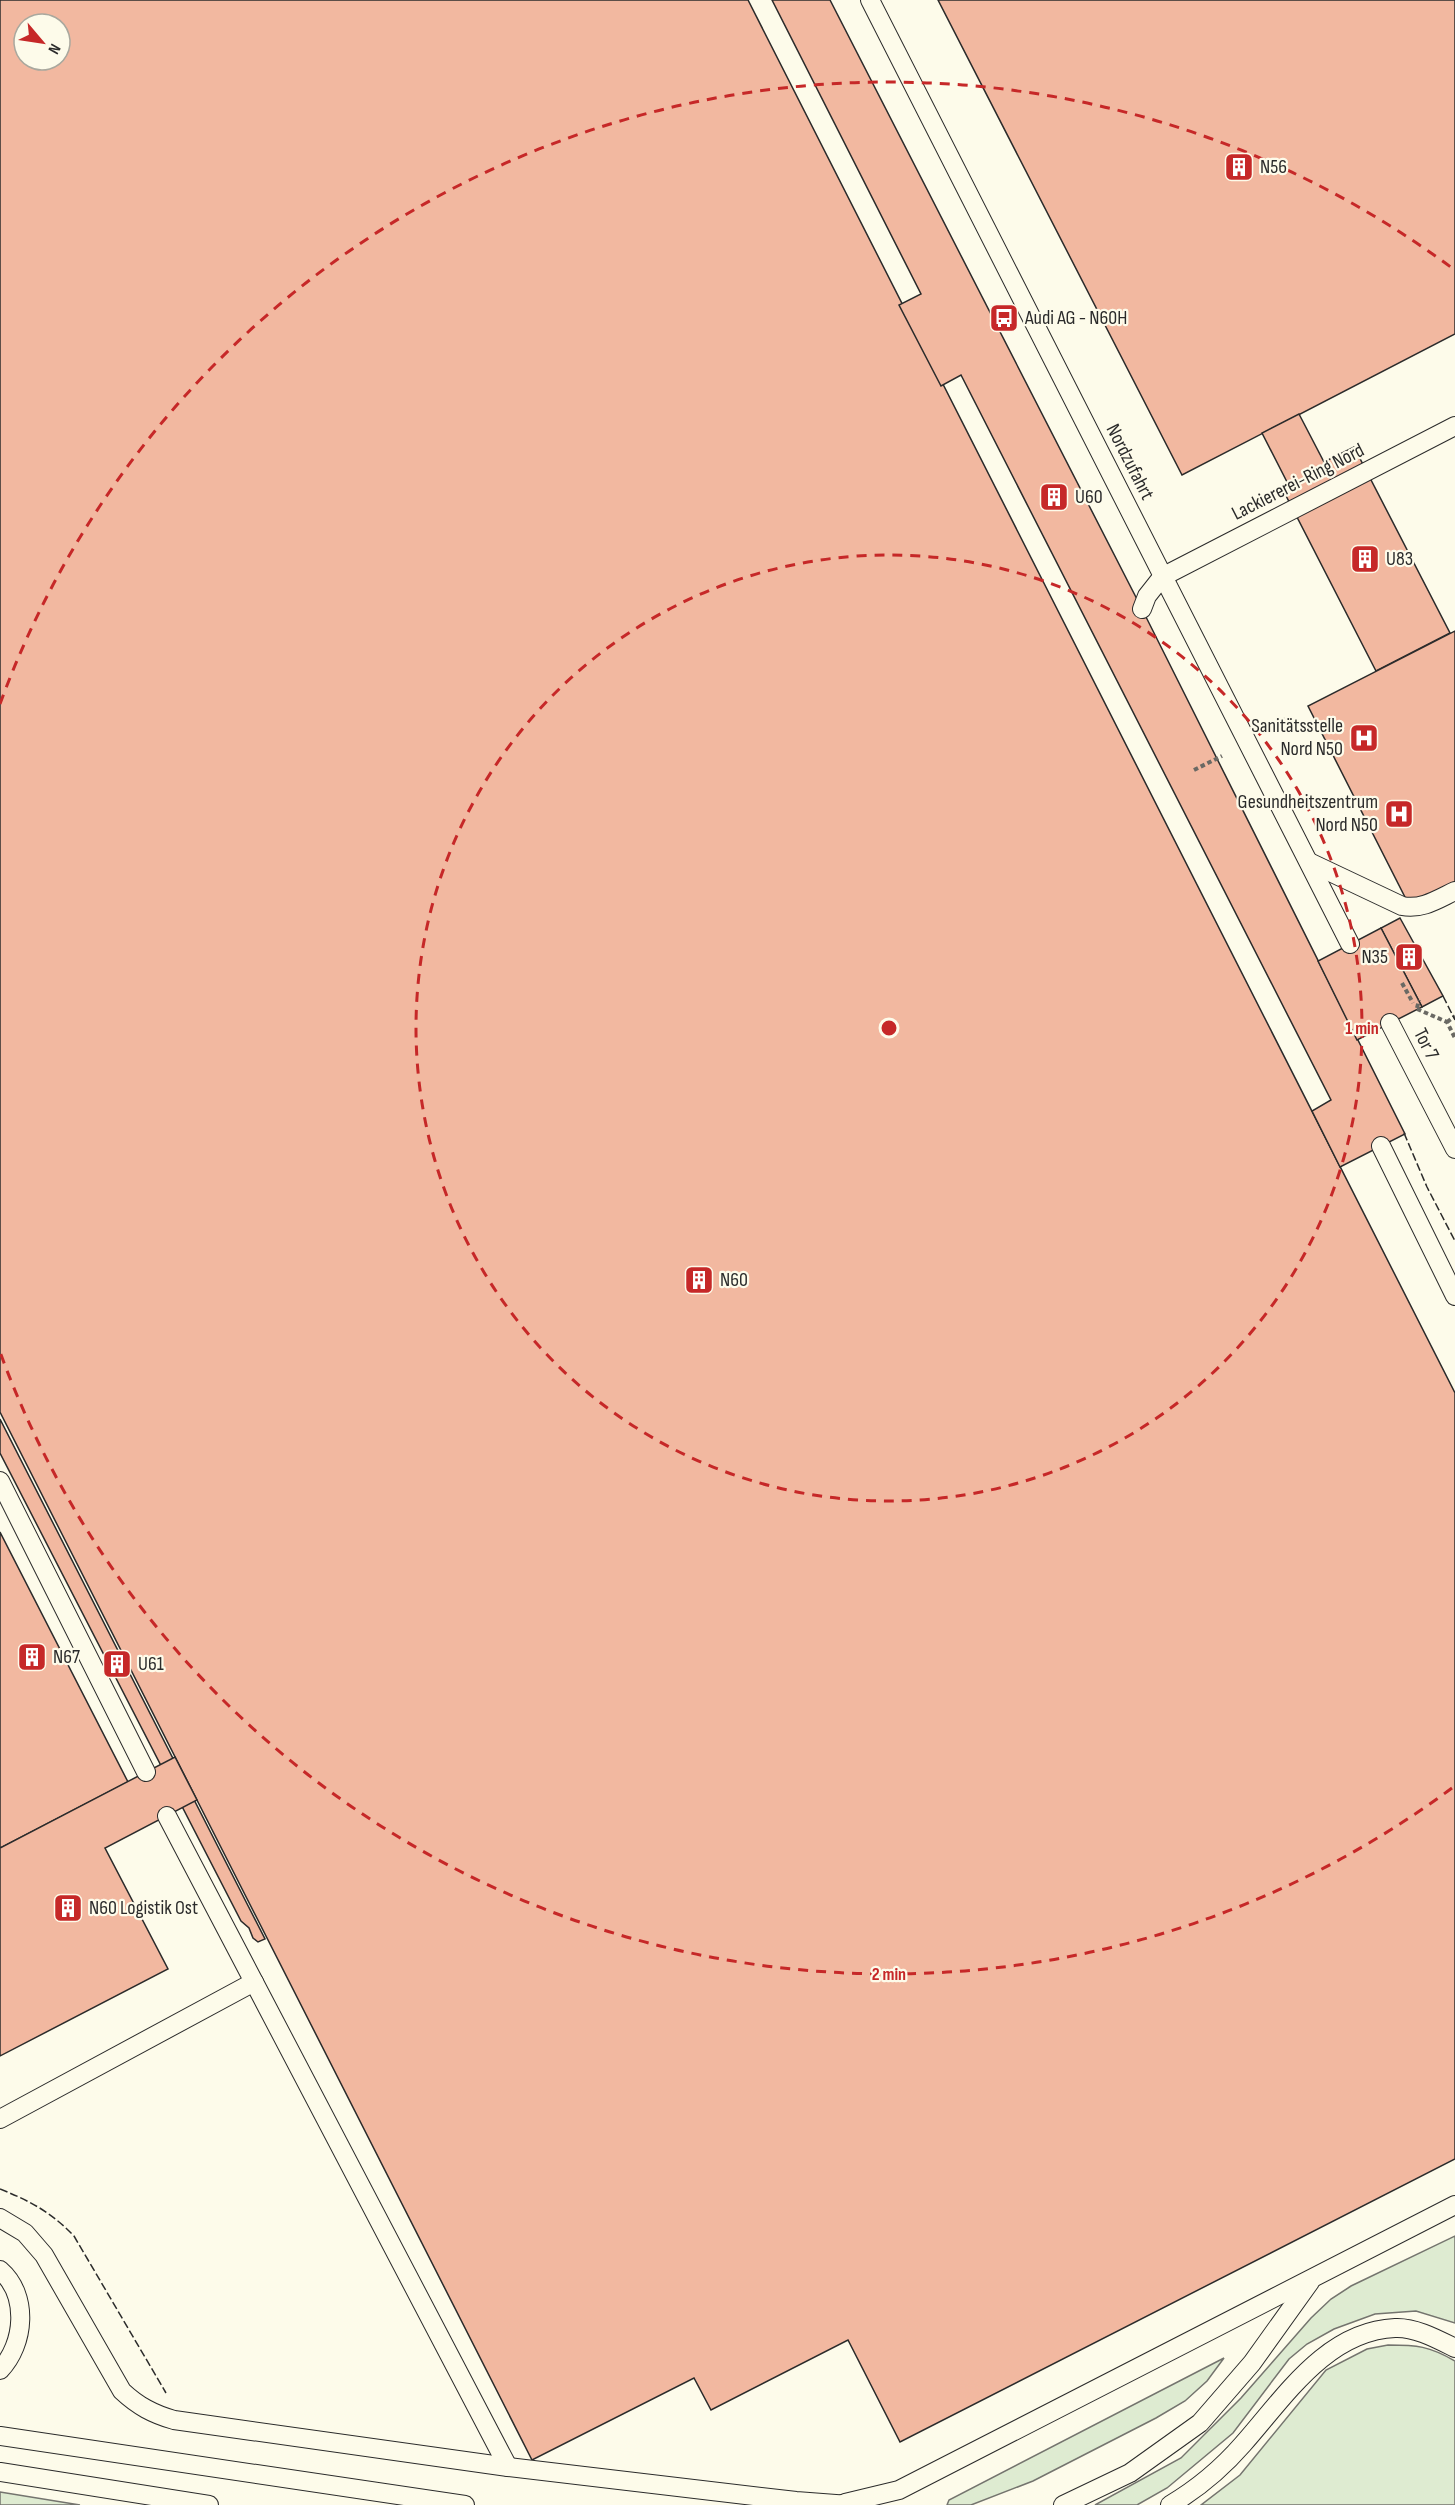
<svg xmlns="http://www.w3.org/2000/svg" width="1455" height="2505" viewBox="0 0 1455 2505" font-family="'Sofia Sans Condensed',sans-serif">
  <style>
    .green { fill: #deebd1; stroke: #74746e; stroke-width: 1.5 }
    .building { fill: #f2b8a0; stroke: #2b2b2b; stroke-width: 1.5; fill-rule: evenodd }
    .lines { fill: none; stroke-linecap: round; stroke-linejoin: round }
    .service-casing { stroke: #2b2b2b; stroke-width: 20 }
    .path { stroke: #6a6964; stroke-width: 4; stroke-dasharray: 4.5 3; stroke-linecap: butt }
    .service { stroke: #fdfbea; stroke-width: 18 }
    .fence { stroke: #2b2b2b; stroke-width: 1.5; stroke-dasharray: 8 3; stroke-linecap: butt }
    .ring { fill: none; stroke: #c62828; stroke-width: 3; stroke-dasharray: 10 8 }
    .labels { text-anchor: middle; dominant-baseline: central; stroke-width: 4.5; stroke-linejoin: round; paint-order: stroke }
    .poi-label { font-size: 20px; fill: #2b2b2b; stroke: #fdfbea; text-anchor: start }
    .street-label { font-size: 20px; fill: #2b2b2b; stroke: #fdfbea }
    .centre { fill: #c62828; stroke: #fdfbea; stroke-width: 3 }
    .ring-label { font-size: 18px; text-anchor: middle; font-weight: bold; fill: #c62828; stroke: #fdfbea; stroke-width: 4.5; stroke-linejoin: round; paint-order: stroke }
  </style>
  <rect width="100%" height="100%" fill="#fdfbea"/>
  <!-- green -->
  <g class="green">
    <path d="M1455,2236V2323L1416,2311L1375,2314L1334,2329L1307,2344L1289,2359L1233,2433L1167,2488L1137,2505H1095L1181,2458L1241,2398L1311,2318L1331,2299L1351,2286Z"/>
    <path d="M1388,2345C1417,2345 1429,2346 1455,2361V2505H1201L1240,2475L1326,2370L1367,2349Z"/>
    <path d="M1224,2358L1207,2381L1185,2401L1156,2418L1033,2481L971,2505H947L949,2500Z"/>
    <path d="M0,2492L80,2505H0Z"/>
  </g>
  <!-- building -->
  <g class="building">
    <path d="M0,0H748L1455,1393V2159L900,2442L848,2340L711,2410L694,2378L532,2460L0,1412ZM24,24H60V60H24Z"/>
    <path d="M772,0H830L1142,609L1405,1134L1340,1167L1312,1111L1331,1100L961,375L941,386L899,305L921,294Z"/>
    <path d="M938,0H1455V334L1182,475Z"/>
    <path d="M1299,414L1324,462L1354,447L1450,633L1376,671L1281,486L1287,482L1262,433Z"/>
    <path d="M1455,631V882L1409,905L1308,706Z"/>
    <path d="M1400,918L1443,996L1422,1007L1381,928Z"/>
    <path d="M1381,928L1422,1007L1357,1040L1318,961Z"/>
    <path d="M0,1419L265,1939L258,1942L253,1938L249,1928L241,1921L0,1453Z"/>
    <path d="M0,1532L128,1782L0,1848Z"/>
    <path d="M175,1757L197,1800L105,1848L168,1969L0,2056V1848Z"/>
  </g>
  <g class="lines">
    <!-- service casing -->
    <g class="service-casing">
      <g id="service">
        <path d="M870,0L1350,944"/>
        <path d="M1142,609L1147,596L1162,577L1455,426"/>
        <path d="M1309,862L1402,906C1422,910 1438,899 1455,891"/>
        <path d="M1390,1023L1455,1149"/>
        <path d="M1381,1146L1455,1296"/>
        <path d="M0,1481L146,1772"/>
        <path d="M167,1816L508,2467"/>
        <path d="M0,2119L254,1982"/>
        <path d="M0,2218L25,2233L44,2255L122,2391C138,2406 153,2414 174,2420L508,2467L796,2501L849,2505"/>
        <path d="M0,2270C29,2295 25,2344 0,2370"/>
        <path d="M0,2436L465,2505"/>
        <path d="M0,2472L209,2505"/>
        <path d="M845,2503L899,2490L1455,2205"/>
        <path d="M1063,2505L1130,2473L1200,2423L1252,2363L1310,2282"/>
        <path d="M1170,2505C1197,2489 1223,2467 1243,2444C1284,2398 1326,2331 1395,2328C1415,2327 1437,2339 1455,2348"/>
      </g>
    </g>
    <!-- path -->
    <g class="path">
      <path d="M1272,727L1285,719"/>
      <path d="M1194,770L1222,756"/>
      <path d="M1402,983L1413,1003"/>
      <path d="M1417,1008L1419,1000"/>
      <path d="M1417,1009L1447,1022L1455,1038"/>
      <path d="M1447,1022L1455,1016"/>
    </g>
    <!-- service -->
    <use href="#service" class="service"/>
    <!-- fence -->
    <g class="fence">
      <path d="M1443,996L1455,1020"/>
      <path d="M1404,1133L1427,1187L1455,1241"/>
      <path d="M0,2189C30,2201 51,2212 74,2236L166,2393"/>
    </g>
  </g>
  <!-- distance rings -->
  <g class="ring">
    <circle cx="889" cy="1028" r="473"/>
    <path d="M1452 1788A946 946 0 0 1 0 1352M0 704A946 946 0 0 1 1452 268"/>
  </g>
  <!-- icons -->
  <defs>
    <g id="building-square" transform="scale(1.5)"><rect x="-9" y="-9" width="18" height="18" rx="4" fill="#c62828" stroke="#fdfbea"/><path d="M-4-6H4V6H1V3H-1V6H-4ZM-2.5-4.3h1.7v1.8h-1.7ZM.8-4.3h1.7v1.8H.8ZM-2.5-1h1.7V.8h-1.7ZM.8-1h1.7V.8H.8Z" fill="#fff"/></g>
    <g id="bus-square" transform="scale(1.5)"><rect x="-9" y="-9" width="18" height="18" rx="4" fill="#c62828" stroke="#fdfbea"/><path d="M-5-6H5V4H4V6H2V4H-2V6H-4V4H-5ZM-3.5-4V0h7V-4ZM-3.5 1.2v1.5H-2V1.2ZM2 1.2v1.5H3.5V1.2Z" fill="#fff"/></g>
    <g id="hospital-square" transform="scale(1.5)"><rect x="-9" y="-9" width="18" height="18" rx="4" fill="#c62828" stroke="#fdfbea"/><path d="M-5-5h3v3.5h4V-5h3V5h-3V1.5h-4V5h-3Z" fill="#fff"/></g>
  </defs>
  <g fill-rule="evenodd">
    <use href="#building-square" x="1239" y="167"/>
    <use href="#bus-square" x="1004" y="318"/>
    <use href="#building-square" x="1054" y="497"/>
    <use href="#building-square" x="1365" y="559"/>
    <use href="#hospital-square" x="1364" y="738"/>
    <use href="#hospital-square" x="1399" y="814"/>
    <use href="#building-square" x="1409" y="957"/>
    <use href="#building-square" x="699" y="1280"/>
    <use href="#building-square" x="32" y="1657"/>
    <use href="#building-square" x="117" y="1664"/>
    <use href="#building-square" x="68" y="1908"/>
  </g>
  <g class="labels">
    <!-- poi labels -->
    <g class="poi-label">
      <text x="1260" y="167">N56</text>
      <text x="1025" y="318">Audi AG - N60H</text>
      <text x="1075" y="497">U60</text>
      <text x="1386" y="559">U83</text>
      <text x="1343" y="726" text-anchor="end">Sanitätsstelle<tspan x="1343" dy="23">Nord N50</tspan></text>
      <text x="1378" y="802" text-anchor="end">Gesundheitszentrum<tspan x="1378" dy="23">Nord N50</tspan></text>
      <text x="1388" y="957" text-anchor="end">N35</text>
      <text x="720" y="1280">N60</text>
      <text x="53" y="1657">N67</text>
      <text x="138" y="1664">U61</text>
      <text x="89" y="1908">N60 Logistik Ost</text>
    </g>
    <!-- street labels -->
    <g class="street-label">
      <text transform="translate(1130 462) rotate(63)">Nordzufahrt</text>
      <text transform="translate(1298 482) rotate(-27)">Lackiererei-Ring Nord</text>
      <text transform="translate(1426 1044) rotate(63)">Tor 7</text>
    </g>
  </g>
  <circle cx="889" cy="1028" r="9" class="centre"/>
  <g class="ring-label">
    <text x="1362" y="1034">1 min</text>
    <text x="889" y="1980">2 min</text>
  </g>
  <!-- north arrow -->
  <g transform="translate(42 42) rotate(119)"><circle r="28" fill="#fdfbea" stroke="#a9a89e" stroke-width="1.5"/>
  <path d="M0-4.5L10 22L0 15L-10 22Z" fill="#c62828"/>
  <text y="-9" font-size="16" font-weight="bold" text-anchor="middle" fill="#2b2b2b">N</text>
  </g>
</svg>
